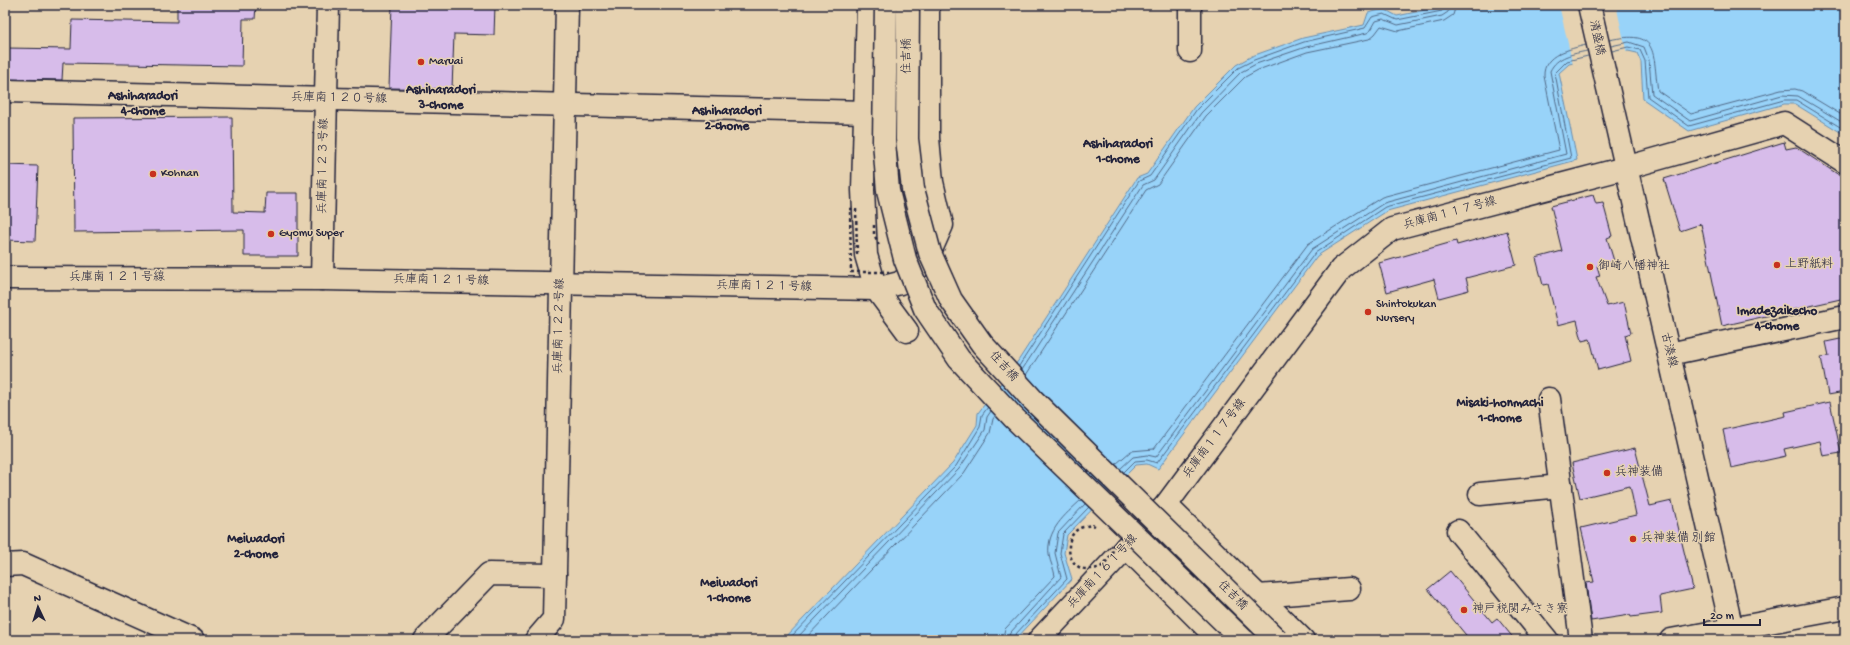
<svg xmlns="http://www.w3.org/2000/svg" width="1850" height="645" viewBox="0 0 1850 645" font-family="'Gochi Hand','Klee One',sans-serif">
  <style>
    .water { fill: #98d3f9; stroke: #698cad }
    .pier { fill: #e6d2b1 }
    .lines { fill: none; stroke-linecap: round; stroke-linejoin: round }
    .shore { stroke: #516987; stroke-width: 1 }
    .building { fill: #d7bcea; stroke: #22223b }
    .minor-casing { stroke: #22223b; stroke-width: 25 }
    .minor { stroke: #e6d2b1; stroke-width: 22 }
    .minor-bridge-casing { stroke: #22223b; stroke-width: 25; stroke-linecap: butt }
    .path-bridge { stroke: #22223b; stroke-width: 2.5; stroke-dasharray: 3 3; stroke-linecap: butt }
    .minor-bridge { stroke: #e6d2b1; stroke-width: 22 }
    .poi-dot { fill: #c8321e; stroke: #e6d2b1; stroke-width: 1.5 }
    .labels { text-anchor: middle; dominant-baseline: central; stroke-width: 3; stroke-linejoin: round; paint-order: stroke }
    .street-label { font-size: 12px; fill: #22223b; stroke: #e6d2b1 }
    .poi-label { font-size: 12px; fill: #22223b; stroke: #e6d2b1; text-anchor: start }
    .neighbourhood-label { font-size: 13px; font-weight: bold; fill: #22223b; stroke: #e6d2b1 }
  </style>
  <rect width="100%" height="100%" fill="#e6d2b1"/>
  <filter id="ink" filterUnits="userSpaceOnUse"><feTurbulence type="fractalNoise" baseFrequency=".025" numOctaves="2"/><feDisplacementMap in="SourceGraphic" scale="8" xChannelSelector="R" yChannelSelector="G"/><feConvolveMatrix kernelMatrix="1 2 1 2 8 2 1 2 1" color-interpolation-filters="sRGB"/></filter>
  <g filter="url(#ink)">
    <!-- water -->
    <path class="water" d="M1449,5H1845V135L1795,104H1784L1689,131L1643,99L1641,62L1637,53L1628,51L1569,64L1559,73L1577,160L1387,211L1317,256L1158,469L1147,464L1136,465L1067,535L1064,553L1072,579L1015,640H783L953,463L977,425L978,413L1018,361L1137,178L1147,174L1194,107L1236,65L1252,56L1303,38L1364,25L1368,13L1384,9L1397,16Z"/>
    <!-- pier -->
    <path class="pier" d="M1559,5H1616L1627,54L1573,65Z"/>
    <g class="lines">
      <!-- shore -->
      <g class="shore">
        <path d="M1609,40C1660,29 1652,52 1658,91L1691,114L1781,90L1795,89L1802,91L1845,117"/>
        <path d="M1611,46L1629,42L1644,47L1649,60L1652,94L1690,121L1782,95L1798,96L1845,124"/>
        <path d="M1612,51L1628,47L1640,50L1645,61L1648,97L1689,126L1784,100H1796L1845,130"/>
        <path d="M1019,366L1139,181L1150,176L1197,109L1238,68L1254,60L1304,42L1365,28L1372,17L1384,14L1397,20L1442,11L1445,5"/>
        <path d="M1022,370L1143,185L1154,180L1201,113L1241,72L1256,64L1306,47L1367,33L1371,30L1376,21L1383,19L1398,25L1442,16L1448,12L1450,5"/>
        <path d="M1026,375L1146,190L1158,184L1206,116L1245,77L1258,70L1307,52L1369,39L1375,34L1381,26L1398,31L1444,21L1453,15L1456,5"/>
        <path d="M1116,464L1131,451L1154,449L1308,244L1382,197L1559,150L1544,76C1543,54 1570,49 1586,45"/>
        <path d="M1120,469L1133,457L1147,455L1156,457L1312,249L1384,203L1566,154L1550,71C1557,56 1573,54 1587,51"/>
        <path d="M1124,472L1135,461L1147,460L1157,463L1315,253L1385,207L1571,158L1555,73L1567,61L1588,56"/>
        <path d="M788,640L956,466L980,427L982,415L988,407"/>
        <path d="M795,640L959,469L985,430L987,417L991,411"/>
        <path d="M804,640L964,473L990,433L993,419L995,416"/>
        <path d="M1002,640L1005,629L1055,576C1054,569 1050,562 1049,555C1046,530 1065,515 1081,500"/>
        <path d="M1008,640L1010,633L1061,577L1055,553L1058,533L1085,504"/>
        <path d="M1013,640L1014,636L1067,579L1060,553L1063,534L1089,507"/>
      </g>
    </g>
    <!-- building -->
    <g class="building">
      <path d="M177,5H256L255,19H243L242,66L63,63L62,80L5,79V48L71,49L72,20L177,22Z"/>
      <path d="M392,5H495L494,35L454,34L452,89L389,88Z"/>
      <path d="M232,117L233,212L265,213L266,193H298V256H244V230L74,232L73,118Z"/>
      <path d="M1784,142L1786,149L1796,147L1845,179V298L1722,326L1701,224L1680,231L1664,179Z"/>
      <path d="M5,165L38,166L35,241L5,240Z"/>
      <path d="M1593,195L1596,204L1603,203L1612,236L1607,238L1614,261L1597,266L1600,276L1596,277L1607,306L1624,302L1631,333L1625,335L1631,361L1598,370L1590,339L1582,341L1577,320L1558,325L1548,284L1543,285L1536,258L1562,251L1551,206Z"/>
      <path d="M1507,231L1516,265L1466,278L1469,290L1439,298L1434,279L1387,292L1379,263L1456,241L1457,245Z"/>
      <path d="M1845,338V392L1828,395L1821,357L1829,356L1826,342Z"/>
      <path d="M1830,402L1841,453L1823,456L1820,441L1784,449L1786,456L1731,468L1723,430L1786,416L1785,412Z"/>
      <path d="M1635,448L1650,506L1672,501L1693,589L1660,596L1662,613L1631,617L1630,615L1591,621L1586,583L1594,582L1581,528L1636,515L1630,486L1580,498L1572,463Z"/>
      <path d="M1450,571L1492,622L1497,618L1515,640H1470L1428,589Z"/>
    </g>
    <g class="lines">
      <!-- minor casing -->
      <g class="minor-casing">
        <g id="minor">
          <path d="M868,5L863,190L866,255L876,289L907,331"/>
          <path d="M1589,5L1732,630L1743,640"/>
          <path d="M1190,51V5"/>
          <path d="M5,91L866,112"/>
          <path d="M5,278L322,279L876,289L900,283L926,261L942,225L932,182L928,138V5"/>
          <path d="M322,279L328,5"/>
          <path d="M1669,354L1845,317"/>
          <path d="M1549,399L1581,640"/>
          <path d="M1480,494L1561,486"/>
          <path d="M1166,505L1303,640"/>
          <path d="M1458,531L1547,640"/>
          <path d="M1126,547L1219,640"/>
          <path d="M5,565L23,564L193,640"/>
          <path d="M1258,596L1349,589"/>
          <path d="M425,640L489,574L555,575"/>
          <path d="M536,640L554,619L567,5"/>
          <path d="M1039,640L1166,505L1341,269L1392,229L1625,168L1784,123L1845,162"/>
          <path d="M1671,640L1845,608"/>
        </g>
      </g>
      <!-- minor -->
      <use href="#minor" class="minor"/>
      <!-- minor-bridge casing -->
      <g class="minor-bridge-casing">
        <g id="minor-bridge">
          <path d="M886,5L884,141L888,191L905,259L925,309L959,359L1013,417L1243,640"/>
          <path d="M908,5L907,139L913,189L930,253L951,300L982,344L1033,400L1277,640"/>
        </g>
      </g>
      <!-- path-bridge -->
      <g class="path-bridge">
        <path d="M874,225V234L880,247"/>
        <path d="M857,254L856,209H850L851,272H889"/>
        <path d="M1095,526C1091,524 1088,526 1083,527C1061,533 1066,572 1090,569C1095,568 1098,569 1102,566C1109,559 1114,553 1114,542"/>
      </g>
      <!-- minor-bridge -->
      <use href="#minor-bridge" class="minor-bridge"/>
    </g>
  </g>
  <!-- markers -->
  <g class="poi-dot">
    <circle cx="421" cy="62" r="4"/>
    <circle cx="153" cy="174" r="4"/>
    <circle cx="271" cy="234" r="4"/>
    <circle cx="1777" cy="265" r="4"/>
    <circle cx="1590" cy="267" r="4"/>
    <circle cx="1368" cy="312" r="4"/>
    <circle cx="1607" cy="473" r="4"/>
    <circle cx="1633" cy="539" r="4"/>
    <circle cx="1464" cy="610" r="4"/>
  </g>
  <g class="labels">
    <!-- street labels -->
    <g class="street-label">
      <text transform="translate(1596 38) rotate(78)">清盛橋</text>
      <text transform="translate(908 56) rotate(-90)">住吉橋</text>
      <text transform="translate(339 99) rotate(1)">兵庫南１２０号線</text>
      <text transform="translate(324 166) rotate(-89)">兵庫南１２３号線</text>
      <text transform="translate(1450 214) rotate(-15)">兵庫南１１７号線</text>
      <text x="117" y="278">兵庫南１２１号線</text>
      <text transform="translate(441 281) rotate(1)">兵庫南１２１号線</text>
      <text transform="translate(764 287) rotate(1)">兵庫南１２１号線</text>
      <text transform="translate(560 326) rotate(-89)">兵庫南１２２号線</text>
      <text transform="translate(1668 350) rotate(77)">古湊線</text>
      <text transform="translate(1003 367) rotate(48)">住吉橋</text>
      <text transform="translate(1215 439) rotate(-53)">兵庫南１１７号線</text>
      <text transform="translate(1103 572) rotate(-47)">兵庫南１６１号線</text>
      <text transform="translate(1232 596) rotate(45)">住吉橋</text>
    </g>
    <!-- poi labels -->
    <g class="poi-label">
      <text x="429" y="62">Maruai</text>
      <text x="161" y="174">Kohnan</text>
      <text x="279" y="234">Gyomu Super</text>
      <text x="1785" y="265">上野紙料</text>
      <text x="1598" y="267">御崎八幡神社</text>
      <text x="1376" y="305">Shintokukan<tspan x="1376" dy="14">Nursery</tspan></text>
      <text x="1615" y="473">兵神装備</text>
      <text x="1641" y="539">兵神装備 別館</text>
      <text x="1472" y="610">神戸税関みさき寮</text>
    </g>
    <!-- neighbourhood labels -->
    <g class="neighbourhood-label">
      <text x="441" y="90">Ashiharadori<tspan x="441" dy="15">3-chome</tspan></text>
      <text x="143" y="96">Ashiharadori<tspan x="143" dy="15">4-chome</tspan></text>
      <text x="727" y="111">Ashiharadori<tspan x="727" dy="15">2-chome</tspan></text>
      <text x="1118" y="144">Ashiharadori<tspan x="1118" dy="15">1-chome</tspan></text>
      <text x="1777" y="311">Imadezaikecho<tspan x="1777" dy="15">4-chome</tspan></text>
      <text x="1500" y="403">Misaki-honmachi<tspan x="1500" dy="15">1-chome</tspan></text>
      <text x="256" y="539">Meiwadori<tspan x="256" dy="15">2-chome</tspan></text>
      <text x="729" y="583">Meiwadori<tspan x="729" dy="15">1-chome</tspan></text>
    </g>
  </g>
  <!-- margin -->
  <rect width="1850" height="645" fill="none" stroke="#e6d2b1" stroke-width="20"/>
  <rect x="10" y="10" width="1830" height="625" fill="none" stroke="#22223b" stroke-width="1.5" filter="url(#ink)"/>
  <!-- north arrow -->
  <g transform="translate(38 607) rotate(356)" stroke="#e6d2b1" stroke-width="3" paint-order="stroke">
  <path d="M0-3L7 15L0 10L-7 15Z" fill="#22223b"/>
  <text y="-6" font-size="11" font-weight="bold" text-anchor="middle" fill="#22223b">N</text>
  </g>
  <!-- scale -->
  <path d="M1704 619v6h56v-6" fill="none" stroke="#22223b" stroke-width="2"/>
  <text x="1710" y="619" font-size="12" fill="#22223b" stroke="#e6d2b1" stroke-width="3" paint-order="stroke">20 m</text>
</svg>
